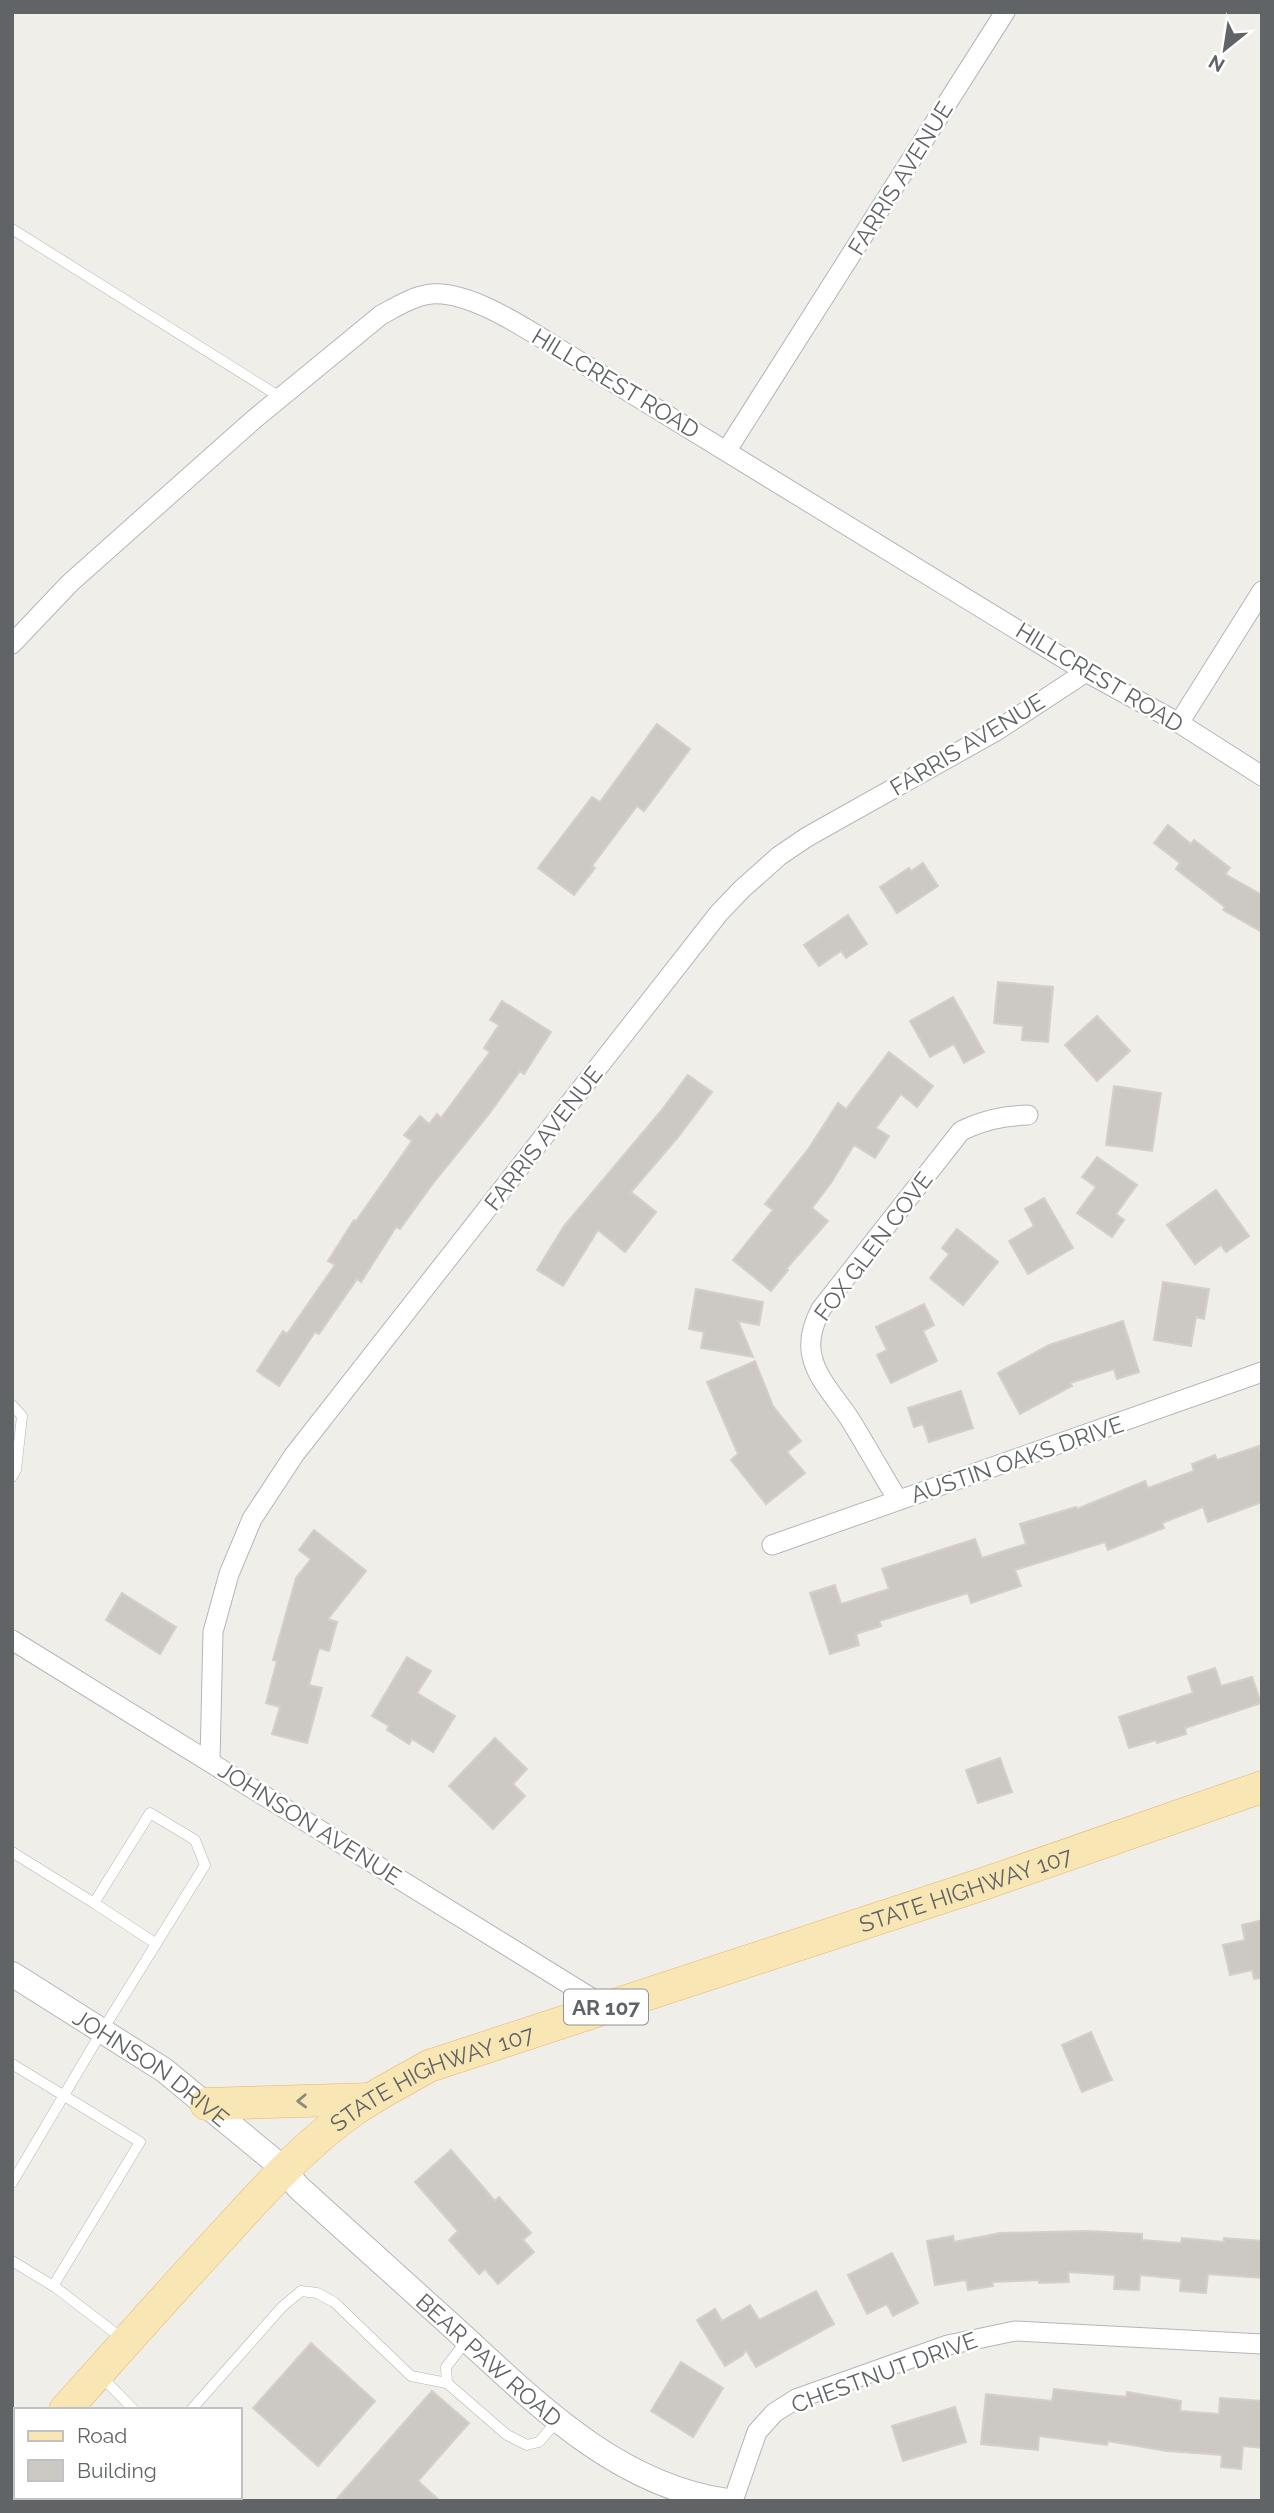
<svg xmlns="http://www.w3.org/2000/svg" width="1274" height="2513" viewBox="0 0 1274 2513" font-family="Raleway,sans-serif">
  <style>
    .building { fill: #ccc9c5; stroke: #d5cfc7; stroke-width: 2 }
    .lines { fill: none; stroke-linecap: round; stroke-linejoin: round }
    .service-casing { stroke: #b3b6b9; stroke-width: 11 }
    .minor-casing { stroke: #b3b6b9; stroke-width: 21 }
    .tertiary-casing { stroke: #b3b6b9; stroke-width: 26 }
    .primary-casing { stroke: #e6b66c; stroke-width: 33 }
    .service { stroke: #fff; stroke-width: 10 }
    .minor { stroke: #fff; stroke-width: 19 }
    .tertiary { stroke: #fff; stroke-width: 24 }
    .primary { stroke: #f9e6b5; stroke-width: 32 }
    .oneway { stroke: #8e8b7e }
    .labels { text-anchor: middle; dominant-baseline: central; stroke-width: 5; stroke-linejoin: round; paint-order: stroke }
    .shield { fill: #fff; stroke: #909295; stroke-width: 2 }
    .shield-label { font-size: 21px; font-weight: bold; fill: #606467 }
    .street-label { font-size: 23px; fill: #606467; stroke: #fff }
  </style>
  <rect width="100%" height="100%" fill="#f0eee9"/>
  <!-- building -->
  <g class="building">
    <path d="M657,724L690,749L644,811L637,806L592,866L595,868L574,895L538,868L592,797L600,802Z"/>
    <path d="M1168,825L1191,844L1194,840L1230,868L1225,874L1262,895V932L1223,910L1225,907L1176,869L1180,863L1154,843Z"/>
    <path d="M923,863L938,886L897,913L880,887L909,868L911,871Z"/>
    <path d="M848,915L867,944L846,958L841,951L819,966L804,945Z"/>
    <path d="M998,982L1053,987L1048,1042L1022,1040L1023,1026L994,1023Z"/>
    <path d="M953,997L984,1052L964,1063L954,1044L930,1057L910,1021Z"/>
    <path d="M502,1001L551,1032L524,1074L520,1071L489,1114L434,1182L400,1229L396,1227L361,1282L357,1279L319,1334L315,1332L279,1386L257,1371L283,1331L287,1334L335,1265L328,1261L354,1220L356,1221L412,1141L404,1135L420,1116L429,1124L437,1114L441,1118L490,1052L484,1048L499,1025L490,1020Z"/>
    <path d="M1097,1016L1130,1051L1097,1081L1065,1045Z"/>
    <path d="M889,1052L933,1086L917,1107L901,1094L876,1128L889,1136L875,1158L854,1145L831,1183L812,1208L828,1221L786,1269L788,1270L771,1291L733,1260L773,1210L765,1204L809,1148L838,1103L846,1109Z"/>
    <path d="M688,1075L712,1092L678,1137L631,1192L656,1212L625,1252L598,1230L563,1286L537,1270L564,1226L661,1111Z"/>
    <path d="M1114,1086L1161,1093L1152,1151L1106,1145Z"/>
    <path d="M1097,1157L1137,1185L1116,1214L1124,1220L1112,1237L1077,1213L1096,1187L1082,1177Z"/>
    <path d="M1216,1190L1249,1236L1226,1252L1221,1245L1195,1264L1167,1225Z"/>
    <path d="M1044,1198L1073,1248L1028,1274L1009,1241L1034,1226L1025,1209Z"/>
    <path d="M957,1229L998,1262L963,1305L930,1278L949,1254L942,1248Z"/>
    <path d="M1163,1282L1209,1289L1204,1319L1196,1317L1191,1346L1154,1340Z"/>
    <path d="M696,1289L763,1302L759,1325L738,1321L753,1357L701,1348L704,1332L689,1329Z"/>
    <path d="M924,1304L934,1325L923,1331L937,1361L891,1383L877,1355L887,1350L876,1327Z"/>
    <path d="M1123,1321L1139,1372L1117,1379L1114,1369L1070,1383L1072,1386L1020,1414L998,1373L1049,1345Z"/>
    <path d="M755,1361L773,1406L801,1441L787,1452L805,1473L766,1504L731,1460L738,1454L707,1382Z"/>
    <path d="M961,1391L973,1428L929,1442L923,1424L914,1427L908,1408Z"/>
    <path d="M1259,1446L1262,1457V1502L1208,1522L1203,1507L1162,1523L1164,1528L1108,1550L1105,1542L1015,1570L1021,1586L971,1603L968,1593L879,1621L881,1626L856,1634L859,1645L830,1654L810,1593L835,1585L841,1604L889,1589L882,1569L975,1539L982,1558L1026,1544L1020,1524L1076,1507L1077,1509L1145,1481L1148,1488L1194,1471L1192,1464L1215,1455L1217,1460Z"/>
    <path d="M314,1530L366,1571L328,1619L337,1622L329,1651L319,1648L309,1685L322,1688L307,1743L272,1734L280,1707L266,1703L277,1661L273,1660L296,1578L311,1559L299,1550Z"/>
    <path d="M122,1593L176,1627L160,1654L106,1620Z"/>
    <path d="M407,1657L431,1671L417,1693L455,1716L433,1752L412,1739L409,1744L387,1730L389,1726L372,1716Z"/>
    <path d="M1215,1668L1221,1686L1252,1677L1261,1703L1185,1728L1186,1734L1157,1743L1156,1740L1129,1748L1119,1717L1193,1693L1188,1677Z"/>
    <path d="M495,1738L527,1769L513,1784L525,1796L493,1829L449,1786Z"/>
    <path d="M1000,1758L1012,1792L978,1803L966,1770Z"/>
    <path d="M1262,1920V1978L1254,1979L1252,1970L1230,1975L1223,1945L1245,1940L1242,1925Z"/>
    <path d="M1091,2032L1112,2080L1082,2092L1062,2045Z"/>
    <path d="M451,2150L495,2201L499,2197L531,2233L523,2240L534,2252L498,2284L485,2269L479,2274L449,2240L458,2231L415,2182Z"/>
    <path d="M1086,2231L1142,2234V2240L1181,2243L1182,2238L1224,2242V2238L1262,2241V2278L1208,2274L1206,2293L1180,2291L1181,2279L1140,2275L1139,2290L1114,2289L1115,2275L1068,2272L1069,2282L1039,2283V2280L992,2282L993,2286L968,2290L966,2280L935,2285L927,2241L953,2236L954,2242L1000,2233Z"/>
    <path d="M892,2253L918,2303L893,2316L887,2304L867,2314L848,2275Z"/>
    <path d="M816,2291L834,2324L756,2367L746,2350L743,2355L725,2366L697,2320L715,2309L722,2321L750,2305L759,2320Z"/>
    <path d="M311,2343L375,2401L318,2466L253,2408Z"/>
    <path d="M681,2362L723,2388L693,2437L651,2411Z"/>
    <path d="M1054,2389L1126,2397L1127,2392L1181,2401L1180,2411L1219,2414L1220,2398L1262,2401V2448L1243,2446L1241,2469L1221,2467L1222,2455L1167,2451L1108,2441L1107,2445L1039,2436L1038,2450L981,2444L986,2394L1052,2401Z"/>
    <path d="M432,2391L469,2423L418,2481L440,2501H335Z"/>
    <path d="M955,2407L966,2442L903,2461L892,2426Z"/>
  </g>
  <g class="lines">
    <!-- service casing -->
    <g class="service-casing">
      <g id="service">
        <path d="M12,229L280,397"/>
        <path d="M12,1405L22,1416L16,1470L12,1477"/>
        <path d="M12,1852L94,1903"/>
        <path d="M12,2064L140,2142L53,2286"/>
        <path d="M12,2183L102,2031L205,1865L195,1840L150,1813L94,1903L155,1943"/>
        <path d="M12,2261L55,2287L123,2339"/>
        <path d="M467,2340L446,2367L447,2383L507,2435L527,2445L539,2442L558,2420"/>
        <path d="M100,2375L134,2410"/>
        <path d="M191,2410L282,2307L301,2291L317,2293L334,2302L411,2376L447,2383"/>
      </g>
    </g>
    <!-- minor casing -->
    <g class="minor-casing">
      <g id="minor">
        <path d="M727,450L1005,12"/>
        <path d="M12,644L70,583L252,421L381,315C396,307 413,296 431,294C472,290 534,334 569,355L1086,672L1179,723L1262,776"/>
        <path d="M1179,723L1262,591"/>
        <path d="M898,1500C882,1474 867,1447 851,1421C838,1400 817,1380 812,1356C808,1339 813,1324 821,1309L961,1131C984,1120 1003,1116 1028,1115"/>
        <path d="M772,1545L1262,1372"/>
        <path d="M12,1640L606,2007"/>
        <path d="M210,1760L213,1632L229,1574L252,1519L294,1455L719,913L742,889L779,856L807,837L996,731L1086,672"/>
        <path d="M733,2501L757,2432L774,2413L796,2399L948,2345L1015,2331L1262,2344"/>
      </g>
    </g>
    <!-- tertiary casing -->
    <g class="tertiary-casing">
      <g id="tertiary">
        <path id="s1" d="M12,1974L164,2070L284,2169L298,2187C350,2234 401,2280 453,2327C533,2400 615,2485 727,2501"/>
      </g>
    </g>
    <!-- primary casing -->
    <g class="primary-casing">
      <g id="primary">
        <path d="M206,2104L370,2099"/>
        <path id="s2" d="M65,2410C118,2351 171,2291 225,2233C265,2189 304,2146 351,2112C376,2094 403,2081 429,2066L986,1883L1262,1787"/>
        <path d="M12,2458L16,2455"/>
      </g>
    </g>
    <!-- service -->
    <use href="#service" class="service"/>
    <!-- minor -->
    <use href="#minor" class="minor"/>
    <!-- tertiary -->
    <use href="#tertiary" class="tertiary"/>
    <!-- primary -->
    <use href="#primary" class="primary"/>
  </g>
  <!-- one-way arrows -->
  <defs><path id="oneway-chevron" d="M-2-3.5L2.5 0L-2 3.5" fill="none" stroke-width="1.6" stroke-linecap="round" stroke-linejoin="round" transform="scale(1.75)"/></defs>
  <use class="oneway" href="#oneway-chevron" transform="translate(302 2101) rotate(178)"/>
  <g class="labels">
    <!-- shield labels -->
    <rect class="shield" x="564" y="1989.5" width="84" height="35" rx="5"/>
    <g class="shield-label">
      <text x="606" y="2007">AR 107</text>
    </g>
    <!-- street labels -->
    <g class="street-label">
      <text transform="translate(900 178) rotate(-58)">FARRIS AVENUE</text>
      <text transform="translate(616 383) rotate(31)">HILLCREST ROAD</text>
      <text transform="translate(1100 677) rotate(31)">HILLCREST ROAD</text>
      <text transform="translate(967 744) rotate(-31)">FARRIS AVENUE</text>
      <text transform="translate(543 1138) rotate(-52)">FARRIS AVENUE</text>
      <text transform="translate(873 1246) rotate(-53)">FOX GLEN COVE</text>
      <text transform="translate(1017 1459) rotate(-19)">AUSTIN OAKS DRIVE</text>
      <text transform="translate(310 1823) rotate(32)">JOHNSON AVENUE</text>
      <text stroke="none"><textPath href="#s2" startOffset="1069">STATE HIGHWAY 107</textPath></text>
      <text stroke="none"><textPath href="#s1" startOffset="168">JOHNSON DRIVE</textPath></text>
      <text stroke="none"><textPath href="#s2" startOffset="502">STATE HIGHWAY 107</textPath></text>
      <text stroke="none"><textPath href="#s1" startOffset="616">BEAR PAW ROAD</textPath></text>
      <text transform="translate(884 2372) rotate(-20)">CHESTNUT DRIVE</text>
    </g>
  </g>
  <!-- border -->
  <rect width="1274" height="2513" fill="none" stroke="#606467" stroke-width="28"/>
  <!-- legend -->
  <rect x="14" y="2408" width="228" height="91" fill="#ffffff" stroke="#bfc1c2" stroke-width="2"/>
  <rect x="28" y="2431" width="35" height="10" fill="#f9e6b5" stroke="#bfc1c2" stroke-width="2"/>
  <text x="77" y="2443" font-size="21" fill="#606467">Road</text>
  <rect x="28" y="2460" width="35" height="21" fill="#ccc9c5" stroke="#bfc1c2" stroke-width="2"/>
  <text x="77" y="2478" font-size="21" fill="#606467">Building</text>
  <!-- north arrow -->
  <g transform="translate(1225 49) rotate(210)" stroke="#ffffff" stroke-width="5" paint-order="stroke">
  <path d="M0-5L12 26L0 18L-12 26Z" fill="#606467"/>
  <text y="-10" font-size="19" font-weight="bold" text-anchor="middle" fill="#606467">N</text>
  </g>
</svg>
